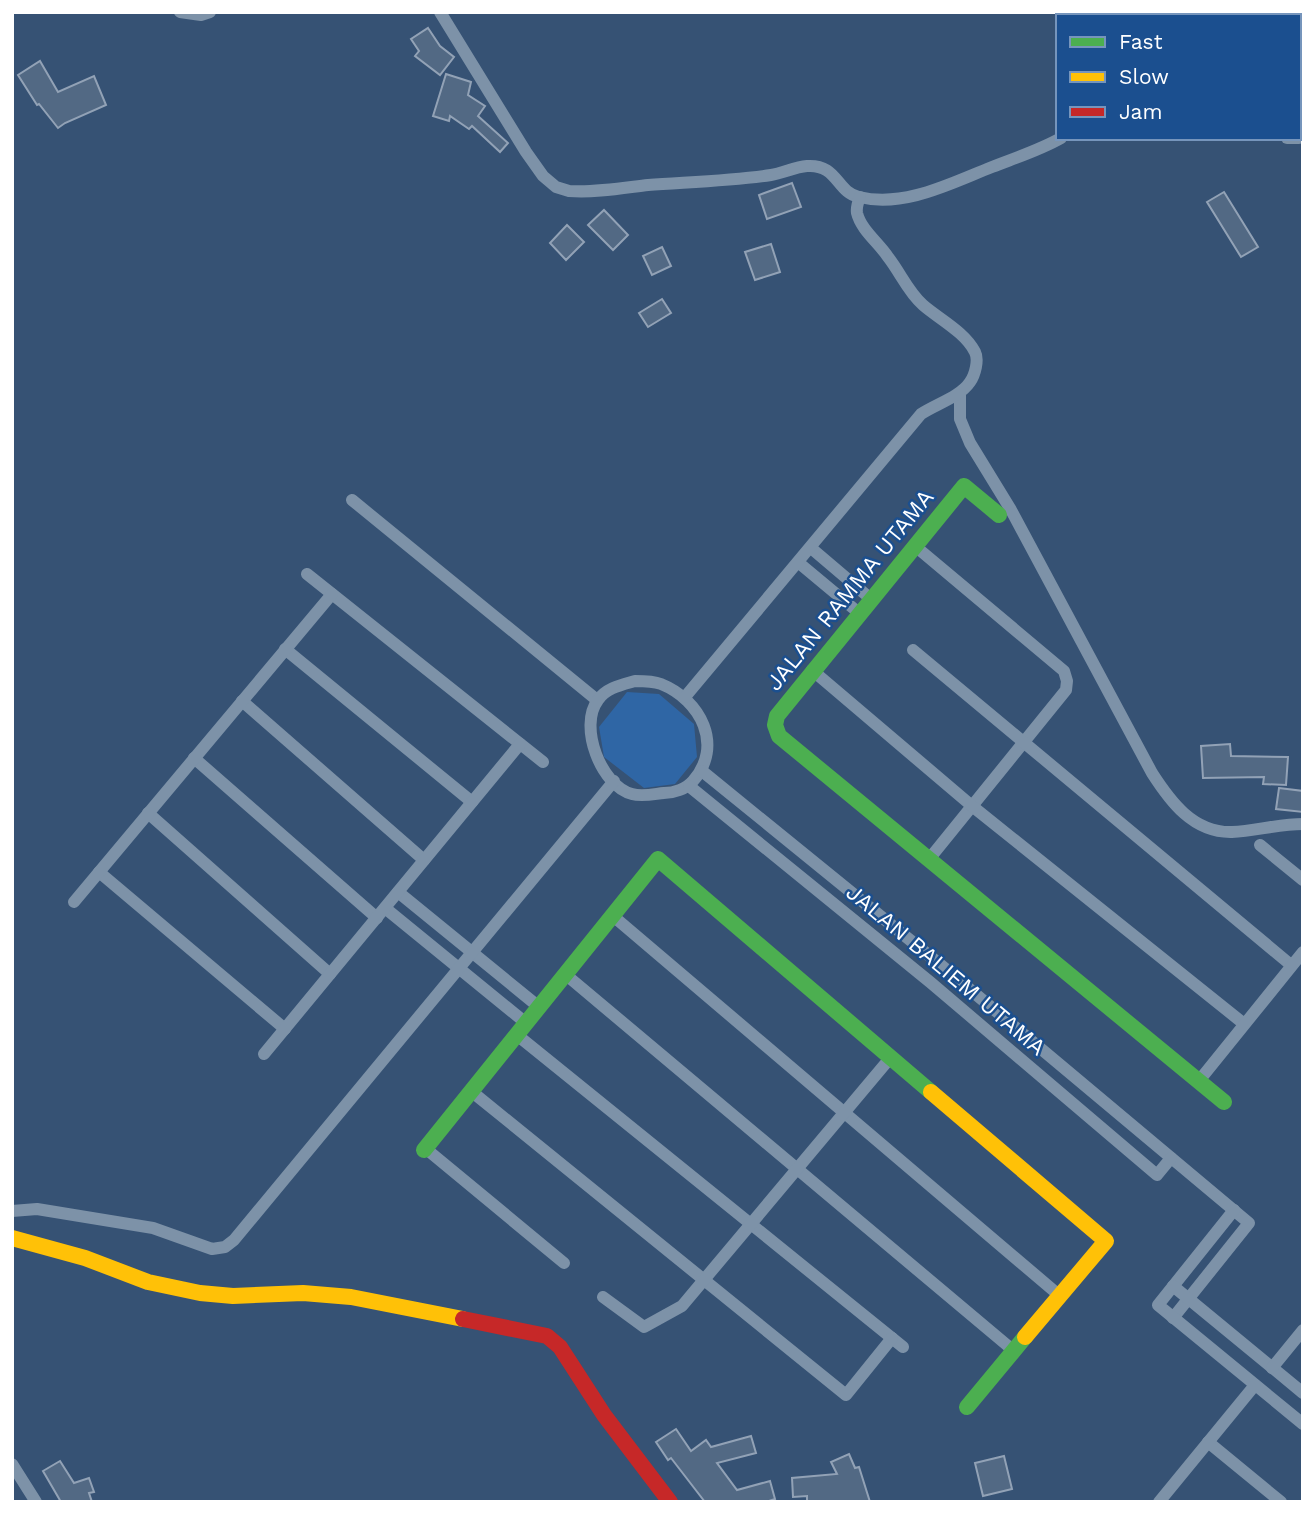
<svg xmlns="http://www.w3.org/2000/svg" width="1315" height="1514" viewBox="0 0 1315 1514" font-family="'Work Sans',sans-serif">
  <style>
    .green { fill: #2f66a5 }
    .building { fill: #526984; stroke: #92a2b6; stroke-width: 2 }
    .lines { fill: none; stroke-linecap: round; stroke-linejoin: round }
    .street { stroke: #7d92a8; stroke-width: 12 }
    .fast { stroke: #4caf50; stroke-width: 16 }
    .slow { stroke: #ffc107; stroke-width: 16 }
    .jam { stroke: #c62828; stroke-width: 16 }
    .labels { text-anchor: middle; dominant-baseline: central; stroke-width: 5; stroke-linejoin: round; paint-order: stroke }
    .street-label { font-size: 23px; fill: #fff; stroke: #1b4f8f }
  </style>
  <rect width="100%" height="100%" fill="#365274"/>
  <!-- green -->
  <path class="green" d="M627,692L659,694L694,724L697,757L675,784L644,788L604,757L599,727Z"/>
  <!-- building -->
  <g class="building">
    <path d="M428,28L440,46L454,57L440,75L415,56L419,51L411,39Z"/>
    <path d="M40,61L58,92L94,76L106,105L65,123L58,128L39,104L37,105L18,75Z"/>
    <path d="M446,74L471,82L468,95L485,106L478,116L508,143L500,152L472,126L469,129L450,116L449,121L433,116Z"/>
    <path d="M792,183L801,207L767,219L759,195Z"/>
    <path d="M1224,192L1258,247L1241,257L1207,202Z"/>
    <path d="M604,210L628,235L613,250L588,225Z"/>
    <path d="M567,225L584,242L566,260L550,243Z"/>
    <path d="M771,244L780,272L755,280L745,252Z"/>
    <path d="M662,247L671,266L652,275L643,256Z"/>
    <path d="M662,299L671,313L648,327L639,313Z"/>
    <path d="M1230,744L1231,756L1288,757L1286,785L1263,784L1264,777L1203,778L1201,746Z"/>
    <path d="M1279,788L1303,791V812L1276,809Z"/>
    <path d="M676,1429L691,1451L706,1440L711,1447L751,1436L756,1453L717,1463L737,1490L770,1481L775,1499L766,1502H705L671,1458L668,1460L656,1442Z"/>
    <path d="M849,1454L855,1468L859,1467L870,1502H807V1496L793,1497L792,1478L837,1474L831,1462Z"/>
    <path d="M1004,1456L1012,1489L983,1496L975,1463Z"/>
    <path d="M60,1461L74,1483L89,1478L94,1492L89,1493L92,1502H61L43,1471Z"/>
  </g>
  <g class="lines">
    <!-- street -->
    <g class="street">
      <path d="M180,12L201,15L210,12"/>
      <path d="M440,12L526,152L543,176L556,187L569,191C594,193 623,188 648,185C689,182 730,181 771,175C783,173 795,167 807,166C838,164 836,192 859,197C905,208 951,183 992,167C1015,158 1040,150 1061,138"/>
      <path d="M1287,138H1299"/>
      <path d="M960,394V419L970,443L1011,510L1152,773C1170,801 1193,833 1232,832C1255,831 1279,824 1303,824"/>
      <path d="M352,500L597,700"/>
      <path d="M915,546L1064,671L1067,681L1066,690L930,858"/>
      <path d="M811,548L871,599"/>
      <path d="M799,563L859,613"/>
      <path d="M307,574L543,762"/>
      <path d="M285,649L472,802"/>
      <path d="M913,650L1291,965"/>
      <path d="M812,670L972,806L1243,1023"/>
      <path d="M635,681C643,681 653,681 661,684C701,700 724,746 693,781C686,789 674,793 664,793C654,794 642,797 632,794C601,786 578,726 598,700C606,688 621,685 635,681Z"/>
      <path d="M685,697L921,414C936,404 960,397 970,382C975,375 979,360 975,352C965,332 939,319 923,305C908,292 900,272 888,257C879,243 861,230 857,213C856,207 858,202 860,197"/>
      <path d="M242,701L424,860"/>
      <path d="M194,758L377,918"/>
      <path d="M702,771L942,966L1249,1223L1173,1318"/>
      <path d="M689,786L930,982L1157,1175L1171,1158"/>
      <path d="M148,813L330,974"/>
      <path d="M1260,845L1303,880"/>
      <path d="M99,872L285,1029"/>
      <path d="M398,892L539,1007"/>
      <path d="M74,902L332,594"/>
      <path d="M385,908L526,1023"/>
      <path d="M613,916L1060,1296"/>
      <path d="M565,974L1014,1351"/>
      <path d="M517,1035L903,1347"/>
      <path d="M264,1054L520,744"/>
      <path d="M1198,1082L1303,952"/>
      <path d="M471,1091L846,1395L892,1338"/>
      <path d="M425,1148L564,1263"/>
      <path d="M1234,1210L1158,1305L1303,1424"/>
      <path d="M12,1211L37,1209L153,1228L212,1249L225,1247L234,1240L614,781"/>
      <path d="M1173,1286L1303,1393"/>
      <path d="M603,1297L644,1327L682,1306L891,1057"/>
      <path d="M1272,1368L1303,1330"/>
      <path d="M1208,1442L1281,1502"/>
      <path d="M12,1464L36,1502"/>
      <path d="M1159,1502L1255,1385"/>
    </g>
    <!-- fast -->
    <g class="fast">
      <path d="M999,515L964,486L777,716L775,725L779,736L1224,1102"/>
      <path d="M424,1150L658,859L931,1092"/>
      <path d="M967,1407L1025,1337"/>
    </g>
    <!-- slow -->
    <g class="slow">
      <path d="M931,1092L1106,1241L1025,1337"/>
      <path d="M12,1238L85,1258L148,1282L200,1293L233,1296L303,1293L351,1297L463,1319"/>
    </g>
    <!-- jam -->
    <path class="jam" d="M463,1319L547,1336L560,1347L604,1415L670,1502"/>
  </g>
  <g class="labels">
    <!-- street labels -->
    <g class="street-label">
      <text transform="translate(850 590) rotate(-51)">JALAN RAMMA UTAMA</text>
      <text transform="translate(946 970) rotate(40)">JALAN BALIEM UTAMA</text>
    </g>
  </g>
  <!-- border -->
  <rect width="1315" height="1514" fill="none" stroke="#ffffff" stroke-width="28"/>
  <!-- legend -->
  <rect x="1056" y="14" width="245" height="126" fill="#1b4f8f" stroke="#7695bc" stroke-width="2"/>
  <rect x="1070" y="37" width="35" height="10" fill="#4caf50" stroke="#7695bc" stroke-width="2"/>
  <text x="1119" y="49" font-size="21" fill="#ffffff">Fast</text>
  <rect x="1070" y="72" width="35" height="10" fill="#ffc107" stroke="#7695bc" stroke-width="2"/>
  <text x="1119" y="84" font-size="21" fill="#ffffff">Slow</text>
  <rect x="1070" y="107" width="35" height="10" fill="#c62828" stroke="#7695bc" stroke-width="2"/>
  <text x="1119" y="119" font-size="21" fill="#ffffff">Jam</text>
</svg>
